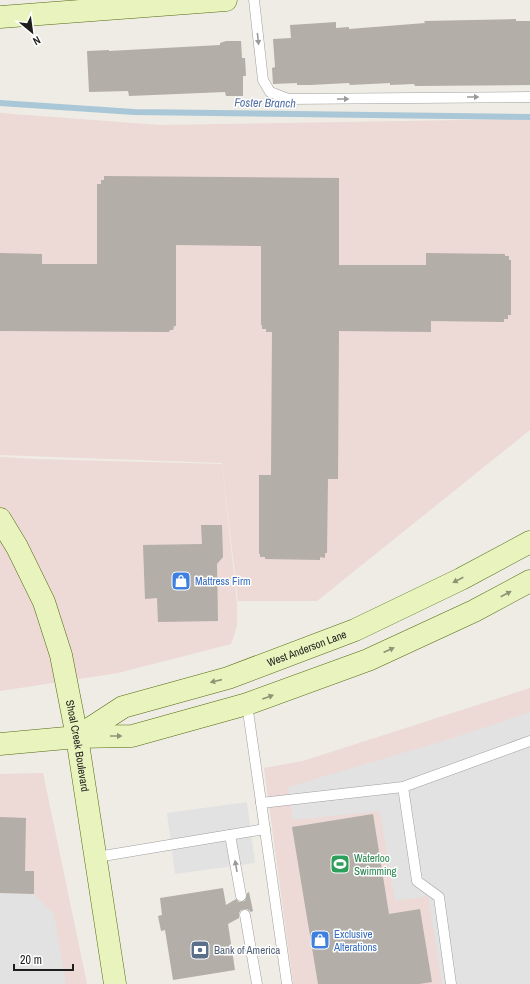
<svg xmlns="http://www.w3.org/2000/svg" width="530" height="984" viewBox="0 0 530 984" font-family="'Archivo Narrow',sans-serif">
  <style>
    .commercial { fill: #edd9d5 }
    .parking { fill: #e2e2e2 }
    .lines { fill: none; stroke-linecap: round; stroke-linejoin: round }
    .stream { stroke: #a9c7d7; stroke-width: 6 }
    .building { fill: #b3aea7 }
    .lane-casing { stroke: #9f9f9f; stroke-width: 11 }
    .secondary-casing { stroke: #546a0f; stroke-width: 23 }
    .lane { stroke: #fff; stroke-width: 10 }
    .secondary { stroke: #e9f3bd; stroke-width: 22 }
    .oneway { fill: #9a9a9a }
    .oneway2 { fill: #8e9375 }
    .labels { text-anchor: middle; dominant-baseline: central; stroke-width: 3; stroke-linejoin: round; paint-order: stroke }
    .shop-label { font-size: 11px; fill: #366cbe; stroke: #fff; text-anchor: start }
    .street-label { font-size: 11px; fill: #1e1e1e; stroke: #fff }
    .leisure-label { font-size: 11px; fill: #27864d; stroke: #fff; text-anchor: start }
    .service-label { font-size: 11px; fill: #4e5e75; stroke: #fff; text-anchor: start }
    .water-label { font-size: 12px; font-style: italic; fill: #5371a4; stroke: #fff }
  </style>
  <rect width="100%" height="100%" fill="#eeece4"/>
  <!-- commercial -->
  <g class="commercial">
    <path d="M0,113L159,125L530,119V430L317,601H238L222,463L0,455Z"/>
    <path d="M0,457L32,459L222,464L237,604V626L231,644L118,673L0,691Z"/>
    <path d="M530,688V984H293L264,768L303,761Z"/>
    <path d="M43,773L87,984H0V774Z"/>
  </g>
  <!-- parking -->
  <g class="parking">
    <path d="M530,712V984H437L442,983L428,896L395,901L380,811L293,820L288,787L446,740Z"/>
    <path d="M247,802L255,863L175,874L167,813Z"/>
    <path d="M0,893L34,894L54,914L66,984H0Z"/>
  </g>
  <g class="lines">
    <!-- stream -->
    <path class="stream" d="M0,103L134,112L530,117"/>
  </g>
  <!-- building -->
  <g class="building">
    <path d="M516,19V21H530V85L415,86L414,84L390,85V83L350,85L349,83L310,85H297V83L273,84L272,68L275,67L273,39L291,38L290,25L336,22V28L349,27V29L425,23L424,21Z"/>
    <path d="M226,41H241L242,58H245L246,76H243V96H226L225,92L129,96L128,91L89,92L87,51L109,50V51L220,45V43Z"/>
    <path d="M104,176L339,178V265H426V253L505,254V256H509V260H511V315H508V319H504V322L431,321V332L339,331L338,479H328L327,553H325V558L320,557V560L265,559V557H260V554H259V475H271L272,332H266V329H262V325H261V246L176,245V326H174L173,330H170L169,332L0,331V253L42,254V264H97V184H101V180H104Z"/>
    <path d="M201,525H222L223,557L217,564L218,621L158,622L157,598L145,599L143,545L202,544Z"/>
    <path d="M373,814L389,914L420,909L432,982L419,984H318L292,827Z"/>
    <path d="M0,817L26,818L25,871H34V894L0,893Z"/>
    <path d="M223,888L226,905L236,899L239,902L245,901L247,893L249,892L253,911L251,912L247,909L241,910L239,913V918L228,924L235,970L173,980L165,930L161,931L158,916L162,915L160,898Z"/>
  </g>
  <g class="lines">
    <!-- lane casing -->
    <g class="lane-casing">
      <g id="lane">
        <path d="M254,0L263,80L270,92L288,99L530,97"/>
        <path d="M247,704L287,984"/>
        <path d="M403,787L417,881L439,897L451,984"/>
        <path d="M261,803L403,787L530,741"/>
        <path d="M230,835L241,896"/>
        <path d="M97,857L265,829"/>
        <path d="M245,915L257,984"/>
      </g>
    </g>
    <!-- secondary casing -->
    <g class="secondary-casing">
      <g id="secondary">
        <path d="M0,17L226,0"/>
        <path id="s1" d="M0,519L17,547L44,602L61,655L77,737L115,984"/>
        <path id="s2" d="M77,737L123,707L228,678L355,630L461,579L530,542"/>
        <path d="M0,744L77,737L132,736L247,704L368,660L474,611L530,581"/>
      </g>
    </g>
    <!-- lane -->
    <use href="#lane" class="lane"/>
    <!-- secondary -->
    <use href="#secondary" class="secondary"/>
  </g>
  <!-- one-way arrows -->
  <defs><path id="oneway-solid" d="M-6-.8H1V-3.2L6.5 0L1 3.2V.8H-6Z"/></defs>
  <g class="oneway">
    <use href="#oneway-solid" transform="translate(258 39) rotate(84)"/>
    <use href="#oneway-solid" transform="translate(473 97)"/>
    <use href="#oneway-solid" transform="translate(343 99)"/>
    <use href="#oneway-solid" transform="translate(236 866) rotate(-100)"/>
  </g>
  <g class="oneway2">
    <use href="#oneway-solid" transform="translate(458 580) rotate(153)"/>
    <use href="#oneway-solid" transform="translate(506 594) rotate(-28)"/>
    <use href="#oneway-solid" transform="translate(389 650) rotate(-25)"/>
    <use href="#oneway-solid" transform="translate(216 681) rotate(167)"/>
    <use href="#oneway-solid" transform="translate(268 697) rotate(-20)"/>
    <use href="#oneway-solid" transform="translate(116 736)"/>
  </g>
  <!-- icons -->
  <defs>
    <g id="shop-square" transform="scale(1)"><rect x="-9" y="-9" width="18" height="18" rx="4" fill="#3f7fe0" stroke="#fff"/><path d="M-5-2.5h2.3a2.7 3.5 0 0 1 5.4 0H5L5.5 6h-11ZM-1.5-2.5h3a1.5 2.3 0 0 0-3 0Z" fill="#fff"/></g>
    <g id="stadium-square" transform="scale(1)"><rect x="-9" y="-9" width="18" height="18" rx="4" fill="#2e9e5b" stroke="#fff"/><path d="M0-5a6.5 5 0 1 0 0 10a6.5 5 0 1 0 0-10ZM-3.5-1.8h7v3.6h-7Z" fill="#fff"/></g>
    <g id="bank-square" transform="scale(1)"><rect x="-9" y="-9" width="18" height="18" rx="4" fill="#5c6f8a" stroke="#fff"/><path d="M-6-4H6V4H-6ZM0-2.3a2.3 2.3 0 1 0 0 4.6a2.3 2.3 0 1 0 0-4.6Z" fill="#fff"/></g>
  </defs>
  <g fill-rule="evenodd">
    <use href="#shop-square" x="181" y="581"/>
    <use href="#stadium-square" x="340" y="864"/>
    <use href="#shop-square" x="320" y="940"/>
    <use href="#bank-square" x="200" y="950"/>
  </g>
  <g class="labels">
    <!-- shop labels -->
    <g class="shop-label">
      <text x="195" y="581">Mattress Firm</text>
      <text x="334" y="934">Exclusive<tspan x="334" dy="13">Alterations</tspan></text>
    </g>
    <!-- street labels -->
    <g class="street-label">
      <text stroke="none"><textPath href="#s2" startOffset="248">West Anderson Lane</textPath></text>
      <text stroke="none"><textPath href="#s1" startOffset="242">Shoal Creek Boulevard</textPath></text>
    </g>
    <!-- leisure labels -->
    <g class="leisure-label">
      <text x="354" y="858">Waterloo<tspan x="354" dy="13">Swimming</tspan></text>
    </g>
    <!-- service labels -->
    <g class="service-label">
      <text x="214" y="950">Bank of America</text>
    </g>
    <!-- water labels -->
    <g class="water-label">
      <text transform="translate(265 103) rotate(1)">Foster Branch</text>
    </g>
  </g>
  <!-- north arrow -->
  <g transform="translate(32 32) rotate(151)" stroke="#ffffff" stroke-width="3" paint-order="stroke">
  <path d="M0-3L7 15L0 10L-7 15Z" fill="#1e1e1e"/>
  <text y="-6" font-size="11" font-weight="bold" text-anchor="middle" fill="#1e1e1e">N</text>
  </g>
  <!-- scale -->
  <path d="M14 964v6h59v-6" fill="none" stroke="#1e1e1e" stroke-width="2"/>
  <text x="20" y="964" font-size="12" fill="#1e1e1e" stroke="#ffffff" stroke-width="3" paint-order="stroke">20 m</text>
</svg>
